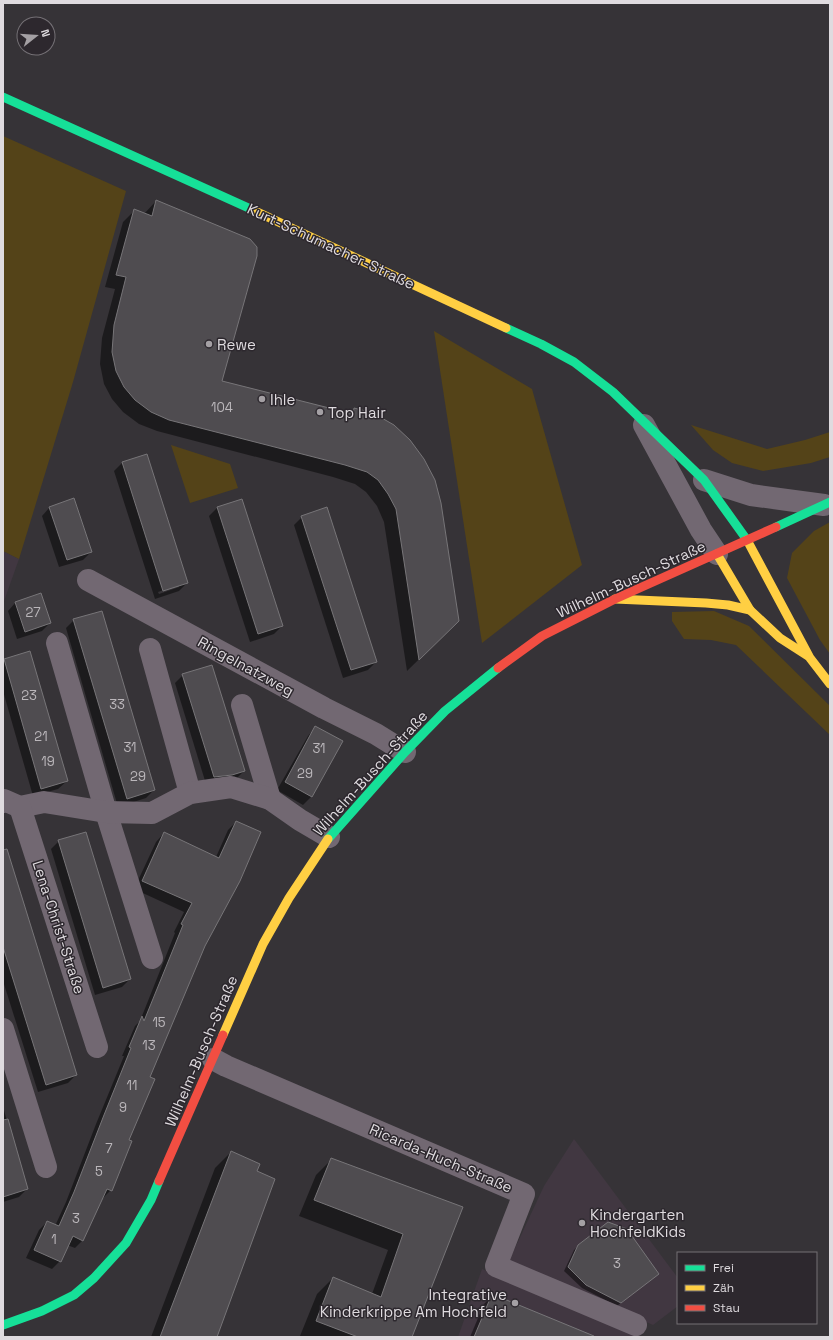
<svg xmlns="http://www.w3.org/2000/svg" width="833" height="1340" viewBox="0 0 833 1340" font-family="'Space Grotesk',sans-serif">
  <style>
    .built { fill: #413741 }
    .green { fill: #544318 }
    .shadow { fill: #0007; fill-rule: evenodd }
    .building { fill: #4f4c50; stroke: #777578 }
    .lines { fill: none; stroke-linecap: round; stroke-linejoin: round }
    .street { stroke: #726872; stroke-width: 22 }
    .fast { stroke: #16e098; stroke-width: 9 }
    .slow { stroke: #ffcf43; stroke-width: 9 }
    .jam { stroke: #f24e42; stroke-width: 9 }
    .poi-dot { fill: #a4a0a4; stroke: #2d282e; stroke-width: 1.5 }
    .labels { text-anchor: middle; dominant-baseline: central; stroke-width: 3; stroke-linejoin: round; paint-order: stroke }
    .number-label { font-size: 13px; fill: #bbb7bb }
    .street-label { font-size: 15px; fill: #dfdbdf; stroke: #2d282e }
    .poi-label { font-size: 15px; fill: #dfdbdf; stroke: #2d282e; text-anchor: start }
  </style>
  <rect width="100%" height="100%" fill="#363337"/>
  <!-- built -->
  <g class="built">
    <path d="M3,551L19,559L3,604Z"/>
    <path d="M574,1139L678,1278V1306L653,1325L509,1261L544,1186Z"/>
    <path d="M482,1269L638,1337H458Z"/>
  </g>
  <!-- green -->
  <g class="green">
    <path d="M3,136L126,191L73,382L19,559L3,551Z"/>
    <path d="M434,331L532,389L582,565L482,643Z"/>
    <path d="M691,425L767,449L805,440L830,432V457L811,463L763,471L732,463L713,450Z"/>
    <path d="M171,445L230,464L238,488L190,503Z"/>
    <path d="M830,522V654L820,640L787,578L792,553L814,531Z"/>
    <path d="M714,611L749,626L830,706V735L736,645L711,640L684,639L672,621V612Z"/>
  </g>
  <!-- shadow -->
  <g class="shadow">
    <path d="M156,201L220,382L349,414L355,409L458,621L407,671L384,522L377,506L366,492L355,484L333,477L157,431L139,424L123,412L112,399L104,384L100,364L102,338L115,289L105,287L123,222L135,210L144,214Z"/>
    <path d="M122,463L187,583L179,591L155,599L114,471ZM179,585V587L159,594L158,592Z"/>
    <path d="M241,500L282,626L274,634L250,642L209,516L217,508Z"/>
    <path d="M50,507L91,552L83,560L59,567L42,516Z"/>
    <path d="M302,517L376,662L368,670L343,678L294,525Z"/>
    <path d="M16,602L50,623L42,631L17,639L8,611Z"/>
    <path d="M74,620L154,790L146,798L118,807L66,628Z"/>
    <path d="M4,660L67,781L58,789L33,796L3,691V661Z"/>
    <path d="M183,675L244,771L236,779L206,784L175,683Z"/>
    <path d="M316,727L341,742L311,797L303,805L277,790L308,736Z"/>
    <path d="M236,822L204,945L148,1078L111,1190L103,1198H102L83,1240L75,1248L67,1245L60,1261L52,1269L26,1258L39,1230L47,1222L55,1226L66,1202L96,1124L124,1056H122L135,1026L140,1021L175,933L174,932L184,912L134,889L156,842L164,833L216,857L228,830Z"/>
    <path d="M59,841L130,979L122,987L95,995L51,849Z"/>
    <path d="M3,881L76,1075L68,1083L38,1092L3,981Z"/>
    <path d="M3,1107L27,1189L19,1197L3,1202Z"/>
    <path d="M231,1152L216,1335L218,1337H151L215,1168Z"/>
    <path d="M332,1159L462,1208L410,1337L300,1336L317,1294L333,1278L372,1294L388,1250L299,1216L316,1175Z"/>
    <path d="M578,1246L654,1277L617,1306L582,1288L564,1271L574,1250Z"/>
    <path d="M492,1296L571,1337H470L484,1304Z"/>
  </g>
  <!-- building -->
  <g class="building">
    <path d="M156,200L250,239L257,247V256L222,381L353,414L354,408L373,413L394,425L410,440L424,459L435,480L441,503L459,621L419,660L396,509L388,494L378,480L367,472L345,465L169,420L151,412L135,400L124,387L116,371L112,352L114,325L126,277L116,275L134,209L152,216Z"/>
    <path d="M147,454L188,583L163,591L122,462Z"/>
    <path d="M74,498L92,552L67,560L49,507Z"/>
    <path d="M242,499L283,626L258,634L217,507Z"/>
    <path d="M327,507L377,662L351,670L301,516Z"/>
    <path d="M41,593L51,623L25,632L15,602Z"/>
    <path d="M102,611L155,790L127,799L73,619Z"/>
    <path d="M30,651L68,781L41,789L4,659Z"/>
    <path d="M212,665L245,771L232,775L214,777L182,674Z"/>
    <path d="M315,726L343,741L312,797L285,782Z"/>
    <path d="M236,821L261,832L240,881L205,946L150,1077L155,1079L129,1140L132,1141L112,1191L107,1189L83,1241L73,1236L61,1262L34,1250L47,1221L59,1226L74,1192L104,1115L131,1048L129,1047L142,1016L144,1021L183,925L181,924L192,903L142,881L164,832L219,858Z"/>
    <path d="M86,832L131,979L103,988L58,840Z"/>
    <path d="M7,849L77,1075L46,1085L3,947V850Z"/>
    <path d="M8,1119L28,1189L3,1197V1120Z"/>
    <path d="M231,1151L260,1164L257,1171L275,1179L217,1337H160Z"/>
    <path d="M331,1158L463,1207L412,1337H358L316,1321L333,1277L381,1297L403,1234L314,1200Z"/>
    <path d="M608,1222L627,1229L659,1274L621,1303L586,1285L568,1267L578,1245Z"/>
    <path d="M492,1294L594,1336V1337H474Z"/>
  </g>
  <g class="lines">
    <!-- street -->
    <g class="street">
      <path d="M644,425L701,530L717,554"/>
      <path d="M704,480L751,495L824,505"/>
      <path d="M88,580L324,708L376,734L405,752"/>
      <path d="M57,643L106,812L152,958"/>
      <path d="M150,649L190,793"/>
      <path d="M242,705L270,799"/>
      <path d="M3,802L4,800L20,807L44,802L106,812L152,813L190,793L231,787L270,799L300,820L329,837"/>
      <path d="M20,807L97,1047"/>
      <path d="M3,1029L46,1167"/>
      <path d="M213,1059L226,1066L524,1194L496,1266L636,1325"/>
    </g>
    <!-- fast -->
    <g class="fast">
      <path d="M3,97L253,210"/>
      <path d="M506,328L541,344L574,362L613,392L704,480L747,540"/>
      <path d="M776,527L830,502"/>
      <path d="M328,839L405,752L445,711L498,668"/>
      <path d="M3,1325L42,1311L74,1295L94,1278L126,1243L151,1200L159,1181"/>
    </g>
    <!-- slow -->
    <g class="slow">
      <path d="M253,210L506,328"/>
      <path d="M747,540L810,658L830,684"/>
      <path d="M717,554L750,610L780,638L808,656"/>
      <path d="M615,599L706,603L728,605L750,610"/>
      <path d="M223,1035L263,944L289,898L328,839"/>
    </g>
    <!-- jam -->
    <g class="jam">
      <path d="M498,668L542,636L615,599L776,527"/>
      <path d="M159,1181L223,1035"/>
    </g>
  </g>
  <!-- markers -->
  <g class="poi-dot">
    <circle cx="209" cy="344" r="4"/>
    <circle cx="262" cy="399" r="4"/>
    <circle cx="320" cy="412" r="4"/>
    <circle cx="582" cy="1223" r="4"/>
    <circle cx="515" cy="1303" r="4"/>
  </g>
  <g class="labels">
    <!-- number labels -->
    <g class="number-label">
      <text x="222" y="407">104</text>
      <text x="33" y="612">27</text>
      <text x="29" y="695">23</text>
      <text x="117" y="704">33</text>
      <text x="41" y="736">21</text>
      <text x="130" y="747">31</text>
      <text x="319" y="748">31</text>
      <text x="48" y="761">19</text>
      <text x="305" y="773">29</text>
      <text x="138" y="776">29</text>
      <text x="159" y="1022">15</text>
      <text x="149" y="1045">13</text>
      <text x="132" y="1085">11</text>
      <text x="123" y="1107">9</text>
      <text x="109" y="1148">7</text>
      <text x="99" y="1171">5</text>
      <text x="76" y="1218">3</text>
      <text x="54" y="1239">1</text>
      <text x="617" y="1263">3</text>
    </g>
    <!-- street labels -->
    <g class="street-label">
      <text transform="translate(331 246) rotate(25)">Kurt-Schumacher-Straße</text>
      <text transform="translate(631 579) rotate(-25)">Wilhelm-Busch-Straße</text>
      <text transform="translate(246 666) rotate(29)">Ringelnatzweg</text>
      <text transform="translate(370 773) rotate(-48)">Wilhelm-Busch-Straße</text>
      <text transform="translate(59 927) rotate(72)">Lena-Christ-Straße</text>
      <text transform="translate(201 1051) rotate(-67)">Wilhelm-Busch-Straße</text>
      <text transform="translate(441 1158) rotate(23)">Ricarda-Huch-Straße</text>
    </g>
    <!-- poi labels -->
    <g class="poi-label">
      <text x="217" y="344">Rewe</text>
      <text x="270" y="399">Ihle</text>
      <text x="328" y="412">Top Hair</text>
      <text x="590" y="1214">Kindergarten<tspan x="590" dy="17">HochfeldKids</tspan></text>
      <text x="507" y="1294" text-anchor="end">Integrative<tspan x="507" dy="17">Kinderkrippe Am Hochfeld</tspan></text>
    </g>
  </g>
  <!-- border -->
  <rect width="833" height="1340" fill="none" stroke="#dfdbdf" stroke-width="8"/>
  <!-- legend -->
  <rect x="677" y="1252" width="140" height="72" fill="#2d282e" stroke="#747075"/>
  <rect x="685" y="1265" width="20" height="6" fill="#16e098" stroke="#747075"/>
  <text x="713" y="1272" font-size="12" fill="#dfdbdf">Frei</text>
  <rect x="685" y="1285" width="20" height="6" fill="#ffcf43" stroke="#747075"/>
  <text x="713" y="1292" font-size="12" fill="#dfdbdf">Zäh</text>
  <rect x="685" y="1305" width="20" height="6" fill="#f24e42" stroke="#747075"/>
  <text x="713" y="1312" font-size="12" fill="#dfdbdf">Stau</text>
  <!-- north arrow -->
  <g transform="translate(36 36) rotate(73)"><circle r="19" fill="#2d282e" stroke="#747075"/>
  <path d="M0-3L7 15L0 10L-7 15Z" fill="#a4a0a4"/>
  <text y="-6" font-size="11" font-weight="bold" text-anchor="middle" fill="#dfdbdf">N</text>
  </g>
</svg>
